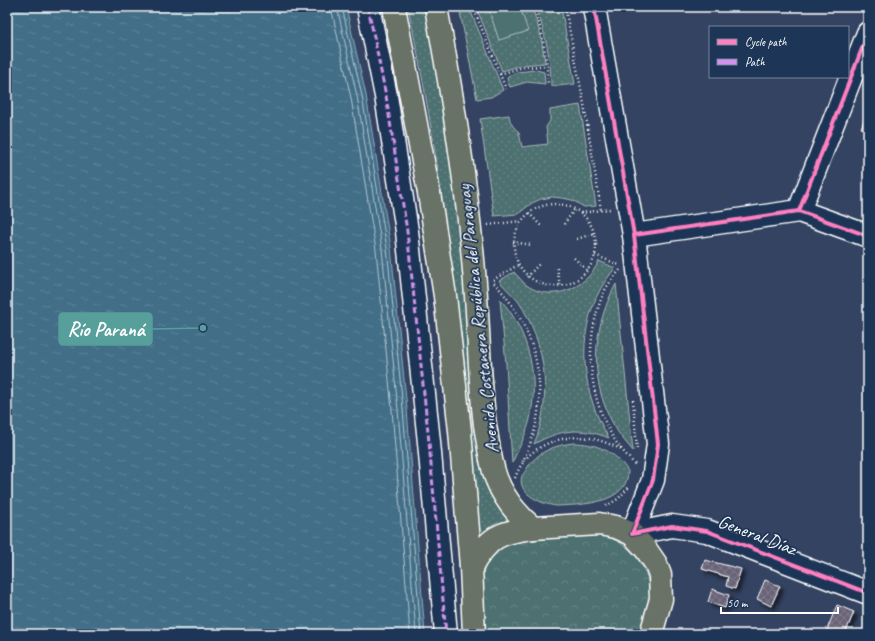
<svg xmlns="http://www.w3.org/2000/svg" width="875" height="641" viewBox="0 0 875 641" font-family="Caveat,sans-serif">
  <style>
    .grass { fill: url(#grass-dots); stroke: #a6b8b8 }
    .forest { fill: url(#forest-crowns); stroke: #a6b8b8 }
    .pitch { fill: #4e7071; stroke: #a6b8b8 }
    .water { fill: url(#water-ripples); stroke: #8ea8b8 }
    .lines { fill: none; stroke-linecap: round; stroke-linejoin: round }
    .shore { stroke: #b3c5cf; stroke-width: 1 }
    .building { fill: url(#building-cross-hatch); stroke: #fff; filter: url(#shadow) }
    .minor-casing { stroke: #fff; stroke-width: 25 }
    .major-casing { stroke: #fff; stroke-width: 25 }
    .path { stroke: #fff; stroke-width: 2.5; stroke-dasharray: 1 3; stroke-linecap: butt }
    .minor { stroke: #1d3557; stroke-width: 22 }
    .major { stroke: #697266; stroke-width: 22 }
    .quiet { stroke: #d193ec; stroke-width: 3; stroke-dasharray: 6 3; stroke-linecap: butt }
    .cycleway-casing { stroke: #1d3557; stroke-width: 6 }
    .cycleway { stroke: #ff80c0; stroke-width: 4 }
    .labels { text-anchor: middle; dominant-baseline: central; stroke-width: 3.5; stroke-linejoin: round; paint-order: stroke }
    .street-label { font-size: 19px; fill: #fff; stroke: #1d3557 }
    .leader { fill: none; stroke: #579f9a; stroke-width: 1.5 }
    .callout-dot { fill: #579f9a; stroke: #1d3557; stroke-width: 1.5 }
    .callout { fill: #579f9a; stroke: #579f9a; stroke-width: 1.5 }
    .callout-label { font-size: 20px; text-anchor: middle; font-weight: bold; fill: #fff }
  </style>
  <defs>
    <pattern id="grass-dots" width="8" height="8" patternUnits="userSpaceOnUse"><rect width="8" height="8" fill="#4e7071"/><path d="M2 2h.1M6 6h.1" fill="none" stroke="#698586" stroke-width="1.8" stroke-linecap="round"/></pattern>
    <pattern id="forest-crowns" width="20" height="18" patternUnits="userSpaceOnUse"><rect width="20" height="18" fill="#4e7071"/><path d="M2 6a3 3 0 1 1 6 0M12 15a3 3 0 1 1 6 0" fill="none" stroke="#698586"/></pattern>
    <pattern id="water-ripples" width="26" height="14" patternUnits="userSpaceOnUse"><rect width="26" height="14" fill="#426e88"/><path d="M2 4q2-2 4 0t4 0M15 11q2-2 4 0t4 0" fill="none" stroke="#5e849a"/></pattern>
    <pattern id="building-cross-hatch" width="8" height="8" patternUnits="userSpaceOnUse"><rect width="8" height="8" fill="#696478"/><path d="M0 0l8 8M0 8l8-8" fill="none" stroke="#807b8c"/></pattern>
    <filter id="shadow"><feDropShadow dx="3.5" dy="3.5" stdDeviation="2" flood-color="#0009"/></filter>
  </defs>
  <rect width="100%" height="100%" fill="#344361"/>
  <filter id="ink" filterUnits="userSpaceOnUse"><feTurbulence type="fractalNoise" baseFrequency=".025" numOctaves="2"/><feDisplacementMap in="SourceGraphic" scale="8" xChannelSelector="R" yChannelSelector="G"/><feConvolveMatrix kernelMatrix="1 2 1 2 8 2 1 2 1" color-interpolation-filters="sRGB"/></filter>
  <g filter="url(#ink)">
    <!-- grass -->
    <g class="grass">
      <path d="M408,7H427L454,178L464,270L475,423L479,462L485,481L495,500L510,522L482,537H479C466,418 456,298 439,179C431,122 420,64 408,7Z"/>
      <path d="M459,7H469L503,90L491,97L477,99Z"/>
      <path d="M476,7H488L499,40L527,31L520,7H532L541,36L545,63L523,65L502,71Z"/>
      <path d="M536,7H561L575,84L558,86L551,85C551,58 545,33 536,7Z"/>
      <path d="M536,70L544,72L545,84L527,82L510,87L507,79L508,76L517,72Z"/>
      <path d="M580,105L596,206L584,207L572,200L562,198L552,197L541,199L532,203L518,214L494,216L480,119L509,115C510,123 513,127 519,132L522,147L548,144L546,127L550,121V110Z"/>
      <path d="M599,261L615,268C610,275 605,281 601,288C575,335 582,395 609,438C581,427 561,429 534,444C553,398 546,342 518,301C512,294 505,288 499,281L514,272C518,276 521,280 525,284C551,304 586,289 599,261Z"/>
      <path d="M616,284L633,451C628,445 622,438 618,432C588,386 591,330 616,284Z"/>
      <path d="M500,299C530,332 540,381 529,423C525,437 518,450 512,463L506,364Z"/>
      <path d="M573,443C596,443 615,451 628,471C628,498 597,503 575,505C569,505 563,506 557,506C544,505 516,494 522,476C523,474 526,471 527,468C537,452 555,445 573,443Z"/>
    </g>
    <!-- forest -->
    <path class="forest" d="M586,535C591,535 598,535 604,536C632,543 651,570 650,598C649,610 645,622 641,634H483C482,598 471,555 515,541Z"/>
    <!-- pitch -->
    <path class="pitch" d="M488,7H520L528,31L499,40Z"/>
    <!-- water -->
    <path class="water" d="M7,7H346L366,95L391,248L407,409L425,634H7Z"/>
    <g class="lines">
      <!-- shore -->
      <g class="shore">
        <path d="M331,7L351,98L376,250L392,410L410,634"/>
        <path d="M337,7L357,96L382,249L398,410L416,634"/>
        <path d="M342,7L362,96L387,248L403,409L421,634"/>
      </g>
    </g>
    <!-- building -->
    <g class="building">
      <path d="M868,109V131L861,128Z"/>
      <path d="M705,560L741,569L735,589L726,586L728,577L702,569Z"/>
      <path d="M765,580L780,586L771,606L757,599Z"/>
      <path d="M712,589L729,595L725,608L708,602Z"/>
      <path d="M837,605L854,612L845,634H831L826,632Z"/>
    </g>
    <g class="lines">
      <!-- minor casing -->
      <g class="minor-casing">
        <g id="minor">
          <path d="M368,7L386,96L407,231L429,442L446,634"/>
          <path d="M594,7L634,235L658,444L653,480L632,534"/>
          <path d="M799,211L868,33"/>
          <path d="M634,235L799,211L868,236"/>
          <path d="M632,534L672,526L707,531L868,593"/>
        </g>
      </g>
      <!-- major casing -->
      <g class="major-casing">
        <g id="major">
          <path d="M394,7L429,193L445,296L460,431L471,567L474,634"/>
          <path d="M436,7C453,98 468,190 475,283C479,330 479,378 485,425C488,442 490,461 496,478C504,499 516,514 533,528L599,524L616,527L632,534L645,548L656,564L660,575L661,599L651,634"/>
          <path d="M471,567C489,537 499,532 533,528"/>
        </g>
      </g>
      <!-- path -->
      <g class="path">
        <path d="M473,7L506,89"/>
        <path d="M534,7C543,34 547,57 548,85"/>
        <path d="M565,7L584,104L601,210"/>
        <path d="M500,74L524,67L547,66"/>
        <circle cx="555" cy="245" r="41"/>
        <path d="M529,213L541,226"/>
        <path d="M581,213L610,209"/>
        <path d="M564,224L575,209"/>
        <path d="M488,225L520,221"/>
        <path d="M577,239L595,233"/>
        <path d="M513,242L532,245"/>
        <path d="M595,255L619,265"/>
        <path d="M574,258L588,271"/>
        <path d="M557,268L560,286"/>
        <path d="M620,270C614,277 608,284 604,292C584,338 587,394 613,437C619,448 628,456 636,466"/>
        <path d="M527,277L540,263"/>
        <path d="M493,280L518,265"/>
        <path d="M494,283C531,321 548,376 535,428C532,440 527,452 522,463"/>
        <path d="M633,400L637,449"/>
        <path d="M515,478C517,473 519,468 522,464C537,441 573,432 598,440C606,442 613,446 621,449"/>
        <path d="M606,506L618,499L629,487"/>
      </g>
      <!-- minor -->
      <use href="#minor" class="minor"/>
      <!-- major -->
      <use href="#major" class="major"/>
      <!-- quiet -->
      <path class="quiet" d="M368,7L386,96L407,231L429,442L446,634"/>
      <!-- cycleway casing -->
      <g class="cycleway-casing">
        <g id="cycleway">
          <path d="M594,7L634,235L658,444L653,480L632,534"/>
          <path d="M799,211L868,33"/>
          <path d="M634,235L799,211L868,236"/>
          <path d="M632,534L672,526L707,531L868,593"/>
        </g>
      </g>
      <!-- cycleway -->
      <use href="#cycleway" class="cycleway"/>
    </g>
  </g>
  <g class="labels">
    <!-- street labels -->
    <g class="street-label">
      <text transform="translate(478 319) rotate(-96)">Avenida Costanera República del Paraguay</text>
      <text transform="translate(757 535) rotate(21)">General Díaz</text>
    </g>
  </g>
  <!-- callouts -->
  <path class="leader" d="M203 328L152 329"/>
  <circle class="callout-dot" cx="203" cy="328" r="4"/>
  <rect class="callout" x="59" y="313" width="93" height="32" rx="4"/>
  <g class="callout-label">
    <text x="106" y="336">Río Paraná</text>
  </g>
  <!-- margin -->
  <rect width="875" height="641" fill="none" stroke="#1d3557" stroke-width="24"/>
  <rect x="12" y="12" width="851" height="617" fill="none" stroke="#fff" stroke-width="1.5" filter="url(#ink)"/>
  <!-- legend -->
  <rect x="709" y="26" width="140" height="52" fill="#1d3557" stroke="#77869a"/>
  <rect x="717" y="39" width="20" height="6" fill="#ff80c0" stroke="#77869a"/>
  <text x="745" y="46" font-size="12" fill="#ffffff">Cycle path</text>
  <rect x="717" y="59" width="20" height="6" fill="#d193ec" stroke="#77869a"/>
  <text x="745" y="66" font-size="12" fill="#ffffff">Path</text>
  <!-- scale -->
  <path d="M721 607v6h117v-6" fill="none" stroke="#ffffff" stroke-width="2"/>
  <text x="727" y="607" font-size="12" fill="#ffffff" stroke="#1d3557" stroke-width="3" paint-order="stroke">50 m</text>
</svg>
